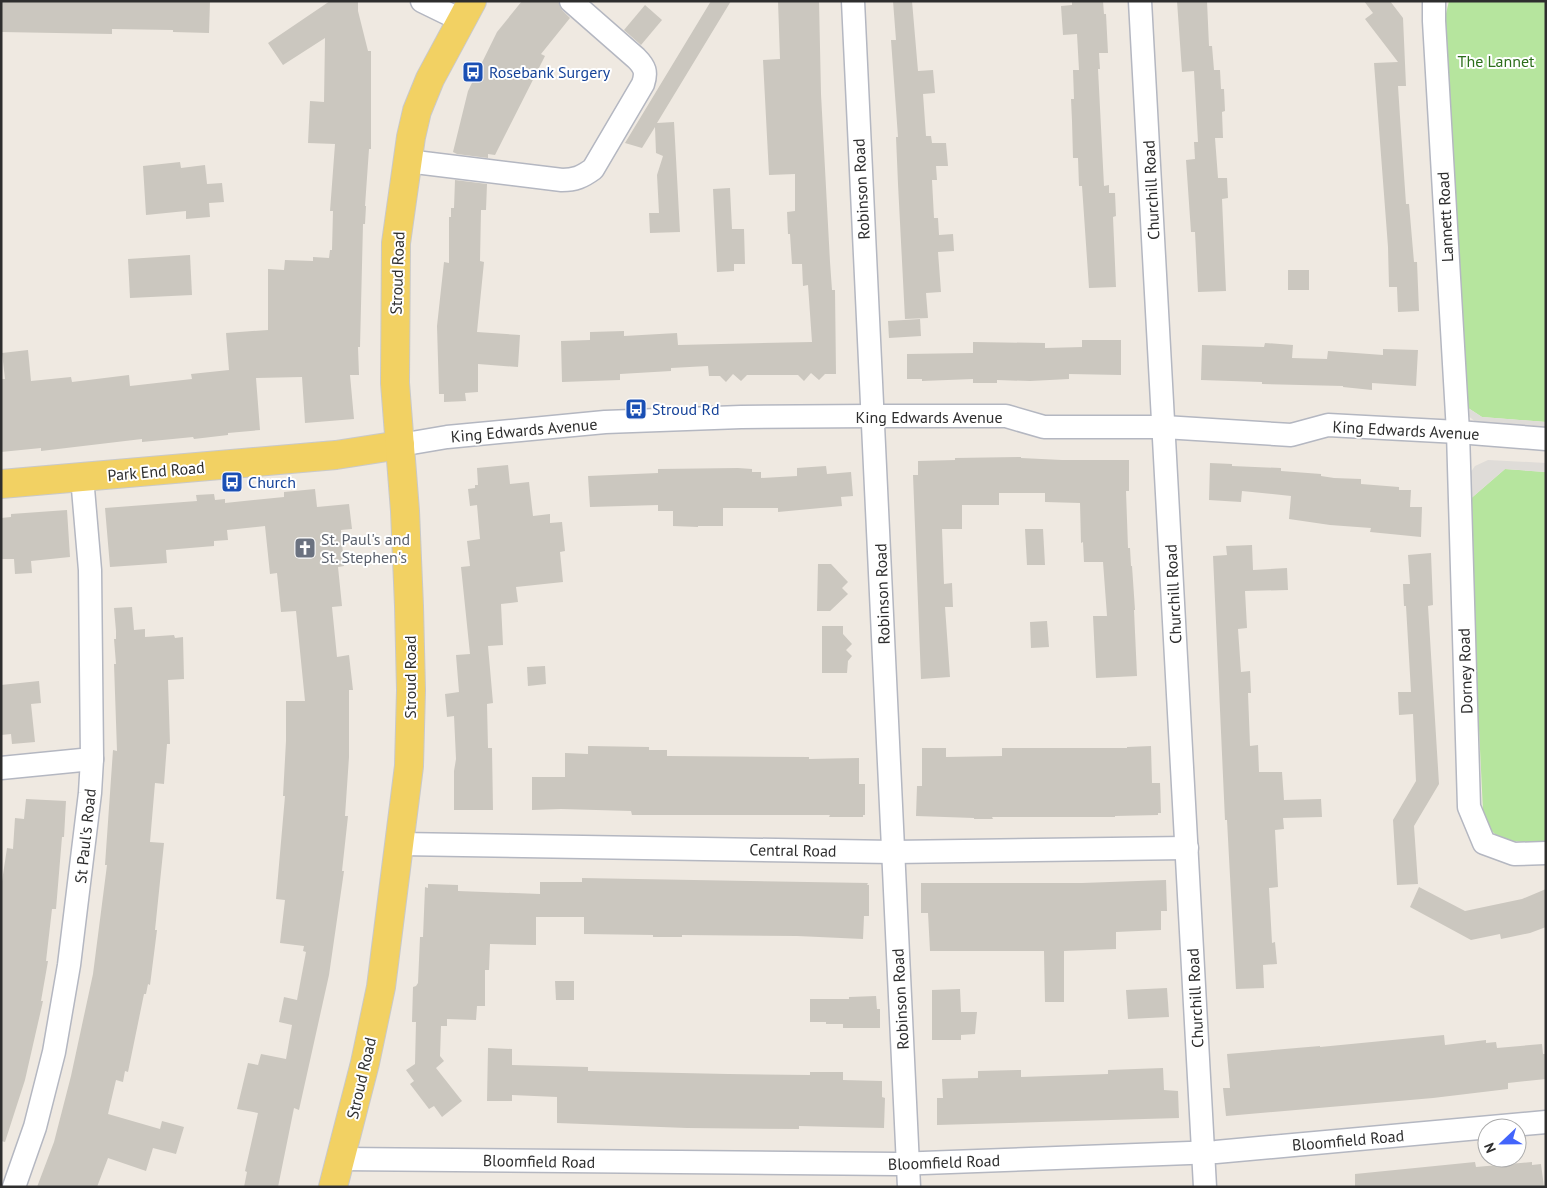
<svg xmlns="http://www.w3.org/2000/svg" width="1547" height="1188" viewBox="0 0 1547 1188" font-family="'PT Sans',sans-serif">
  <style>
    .green { fill: #b6e59e }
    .plaza { fill: #dfdcd8 }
    .building { fill: #cbc7bf }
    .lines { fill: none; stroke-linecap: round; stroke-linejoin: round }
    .minor-casing { stroke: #b4b7c1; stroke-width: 25 }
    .major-casing { stroke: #c9c9c9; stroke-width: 30 }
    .minor { stroke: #fff; stroke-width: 22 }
    .major { stroke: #f2d163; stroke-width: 28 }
    .labels { text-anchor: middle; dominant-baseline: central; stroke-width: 4; stroke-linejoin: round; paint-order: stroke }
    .park-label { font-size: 16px; fill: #2c6e1b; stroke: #fff }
    .transit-label { font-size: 16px; fill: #164399; stroke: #fff; text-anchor: start }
    .street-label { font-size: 16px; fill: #2e2e2e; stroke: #fff }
    .worship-label { font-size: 16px; fill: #5b616d; stroke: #fff; text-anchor: start }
  </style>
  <rect width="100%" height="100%" fill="#efe9e1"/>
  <!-- green -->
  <g class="green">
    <path d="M1449,1H1546V422L1482,417L1462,404L1444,22Z"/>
    <path d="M1505,469L1546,472V841C1529,842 1502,845 1490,829C1486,824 1485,817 1483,811L1468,501Z"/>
  </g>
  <!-- plaza -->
  <g class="plaza">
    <path d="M1462,404L1482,417L1546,422V431L1481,426L1467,415Z"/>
    <path d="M1488,460L1546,463V472L1505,469L1468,501V476L1475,466Z"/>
  </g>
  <!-- building -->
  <g class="building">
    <path d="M1,1H210L209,33L173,32V30L112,29V34L1,32Z"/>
    <path d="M330,1H358V11L368,51H371V149H369L365,206H366L365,224H363L360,347H358L359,375H350L354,419L305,423L302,377L256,378L260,430L228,433V435L194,439L193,437L142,442V439L41,451V448L1,452V379H5L2,353L28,350L31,381L71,377L72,382L129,375L130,386L192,379L191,374L229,370L226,333L268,330V269L284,270L285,260L313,261V257L329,258L330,250H332L333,211H330L335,144L308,143L310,101L324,102L325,38L283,65L268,43Z"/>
    <path d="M522,1H558L562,10L570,18L541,54L545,56L495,155L488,154V158L457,154L453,152L468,91L497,32Z"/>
    <path d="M711,1H731L657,123L674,122L680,232L650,233L649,213H659L657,175L663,156L656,153L655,127L642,148L625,143Z"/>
    <path d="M778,1H819L821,94L830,262L832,290H835L836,374H825L819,380L811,373L804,381L798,375H747L741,381L733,374L726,382L720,376H709L708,366L671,368V371L620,374V380L562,382L561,341L590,340V332L624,331V336L677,333L678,345L812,342L808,285L803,286L802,264H792L790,234H788L787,212L795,211V174L769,175L763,60L780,59Z"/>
    <path d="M893,1H912L918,71L933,70L935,93L923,94L926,136H931L932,143H946L948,166H936L937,180H932L934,218H938L939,235L953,234L954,251L938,252L941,292L926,293L928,318L905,319L898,184L896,137H898L891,40H896Z"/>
    <path d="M1072,1H1103L1104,14H1106L1108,53H1099L1100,69H1098L1104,186L1109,185V193H1115L1116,216L1113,217L1116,287L1089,288L1082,186H1079L1078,158H1073L1072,121L1071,99H1074L1073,70H1079L1077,34L1063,35L1061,6L1072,5Z"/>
    <path d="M1177,1H1207L1209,46H1212L1214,70H1220L1221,89H1224L1225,111L1222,112L1223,138H1215L1218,178H1227L1228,198L1222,199L1226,291L1198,292L1195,232H1191L1186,160L1195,159L1194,142H1198L1194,71L1182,72Z"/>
    <path d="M1364,1H1390L1403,18L1406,86H1398L1400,117L1406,204H1409L1414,262H1417L1419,311L1398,312L1397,287H1389L1388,247L1374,63L1398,62L1365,19L1373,13Z"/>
    <path d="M645,5L662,20L641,45L624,30Z"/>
    <path d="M180,162L181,168L205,165L207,184L222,183L224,202L209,203L210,217L186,219V211L146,215L143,166Z"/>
    <path d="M455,180L487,184L486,210H481L480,261L484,262L477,332L520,335L518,367L478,364V392L465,393L466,401L444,402V394H439L437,326L444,262L449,263V217H451V208H454Z"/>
    <path d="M730,188L732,229H744L745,264H734V271L717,272L713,189Z"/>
    <path d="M190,255L192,295L130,298L128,259Z"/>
    <rect x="1288" y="270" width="21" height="20"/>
    <path d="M920,319L921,336L889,338L888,321Z"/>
    <path d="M1082,340H1121V375L1069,374V379L1030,381L997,380V383H973V379L922,381V379H907V354L973,353V342L1045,343V348L1082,347Z"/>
    <path d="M1265,343L1293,345L1292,358L1327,359L1328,351L1383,355V349L1418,350L1416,386L1372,383V390L1343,387V386L1262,384V382L1201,380L1202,345L1264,347Z"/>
    <path d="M1021,457V458L1062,460H1129V491H1126L1128,548H1130L1131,566H1132L1135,610H1134L1137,676L1096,678L1093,616H1107L1103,562H1084L1083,542L1081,543L1080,503L1045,502V493H999V505H962V529H942L944,584L952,583L953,607H945L950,677L921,679L913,475H918V461L955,460V458Z"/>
    <path d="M1210,463L1232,464V466L1281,468V471L1321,474V476L1334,478L1361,479V484L1399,487V490H1411L1410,507H1422L1421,537L1370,532L1371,528L1330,525L1289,519L1291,496L1242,491L1241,502L1209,500Z"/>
    <path d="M508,465L510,484L529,482L533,516L550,514V523L562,522L565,551L560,552L563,582L516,587L518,602L501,604L503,645L488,646L493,703L487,704L488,748H492L493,810H454V771L456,759L454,716L447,717L445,694L459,692L456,655L470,654L461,567L470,566L467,541L480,539L477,505L470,506L468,489L475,488V485H478L477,468Z"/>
    <path d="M826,466L827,474L851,472L853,496L841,497L842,506L778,512V508H723V526H698V527L673,526V511H658V505L590,507L588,476L658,473V469L738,468L752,469V472H761V478L797,476V468Z"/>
    <path d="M315,489L317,507L349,504L352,529L341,530L344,566L338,567L342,606L332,607L337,657L349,655L353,690H349V757L345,816H348L342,871H344L329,975L299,1110L294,1108L278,1187H244L247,1172L245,1171L258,1113L237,1109L248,1063L258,1065L261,1054L286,1059L292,1025L279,1022L284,997L297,1000L306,952L303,951L304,946L280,943L285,900L276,899L285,796H283L286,741V701H305L296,611L281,612L277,573L270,574L265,526L227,530L228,540L214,541V546L166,550L167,563L110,567L105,508L197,501L196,495L214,494L215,500L225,499V503L284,497V492Z"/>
    <path d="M67,510L70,557L31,561L32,573L15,574L14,559H1V518L11,517V514Z"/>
    <path d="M1025,529H1043L1045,565H1027Z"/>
    <path d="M1252,545L1253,570L1287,568L1288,590L1245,591L1247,628L1238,629L1241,672L1250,671L1251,693H1248L1250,746L1258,745L1259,772H1282L1284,800L1321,799L1322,817L1283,818L1284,829L1275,830L1278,887L1269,888L1272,943L1275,942L1277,964L1263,965L1264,988L1236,989L1227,820H1225L1213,556L1227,555L1226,546Z"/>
    <path d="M1431,553L1433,605L1428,606L1439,784L1414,826L1418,884L1397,885L1393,820L1416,781L1413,714L1399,715L1398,692H1411L1406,606H1404L1403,584H1410L1408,555Z"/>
    <path d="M818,564H831L848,582L842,588L848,594L830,611H817Z"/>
    <path d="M132,607L134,630L145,629V637L174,635L175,638L183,637L184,679L168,680L170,744H167L164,784L155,783L150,842L164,843L155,930H157L150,985L148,984L146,994H144L128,1072L125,1071L123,1082L116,1080L108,1114L160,1129L162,1121L184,1127L176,1154L153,1148L146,1171L108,1158L97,1187H37L54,1142L71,1076L93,974L107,865H105L113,750L117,751L114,664H116L114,639H116V631L114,608Z"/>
    <path d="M1047,621L1049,647L1031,648L1030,622Z"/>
    <path d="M822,626H843V634L852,644L846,650L852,656L848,661L847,673H822Z"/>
    <path d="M545,666L546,684L528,686L527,667Z"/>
    <path d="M39,681L41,703L31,704L35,742L12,744L11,734L1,735V685Z"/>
    <path d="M588,746L649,747V750H667V756L809,757V759L859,758V784H865V815H863V817H829L830,815H632L631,811L561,809L532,810V777H565V753L588,754Z"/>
    <path d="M1151,746L1152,783H1160L1161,813H1158V815L1115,816V817H992L993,819H974V818L916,816L917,786H922V748H946V757L1002,756V748H1127V747Z"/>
    <path d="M26,799L66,801L64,837H62L56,909H52L46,961H48L41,1001H43L25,1080L5,1142L1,1141V888L7,848L13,849L15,818L24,819Z"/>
    <path d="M582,878L868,883L867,885H869V916H864L863,939L797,936L682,935V937H653V935L584,934V917H536V945L490,944L489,970H485V1006H477L476,1020L447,1019V1026H441L440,1056L444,1061L436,1068L462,1101L442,1117L434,1106L429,1109L410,1084L414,1081L406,1070L415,1064L416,1022H412L413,987L416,986L418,983L420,937H423L425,887L428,888V884L458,885V891L540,894V882H582Z"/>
    <path d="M1166,880L1167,911H1161V930L1116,932V949L1064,951V1002H1045L1044,951H930L928,913H921V883H1082Z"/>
    <path d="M1419,887L1465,911L1522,899L1546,889V927L1530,933L1501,939L1500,934L1471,940L1410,907Z"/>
    <path d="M555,981H574V1000H556Z"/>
    <path d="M1167,988L1169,1017L1128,1019L1126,990Z"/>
    <path d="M960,989L961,1012H977L975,1034L961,1035V1040H932V990Z"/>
    <path d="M876,996L877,1009H880V1028H843V1024H826V1022H810V999H849V997Z"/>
    <path d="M1444,1035L1445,1045L1486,1040V1043L1496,1042L1497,1048L1542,1044L1543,1054H1546V1079L1508,1083V1089L1433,1098L1226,1116L1223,1088H1230L1227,1054L1320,1046V1047Z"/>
    <path d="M488,1048L512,1049V1065L588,1067V1071L728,1074L810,1075V1072H843V1080L882,1081V1097L885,1098L884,1128L799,1126V1129L687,1128L557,1123V1097L512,1095V1101H487Z"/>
    <path d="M1163,1068L1164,1090L1178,1091L1179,1118L937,1125V1098H943L942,1079L978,1078V1071L1021,1070V1077L1108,1074V1070Z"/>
    <path d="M1475,1162L1476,1167L1532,1162V1165L1541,1164L1544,1187H1355V1174Z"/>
  </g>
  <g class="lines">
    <!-- minor casing -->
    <g class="minor-casing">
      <g id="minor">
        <path d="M422,1L461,20"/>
        <path d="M853,1L909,1187"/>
        <path d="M1140,1L1205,1187"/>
        <path d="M1434,1V21L1458,432L1469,807L1484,843L1514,854L1546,853"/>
        <path d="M407,161L562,180C575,180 582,177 593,169L643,84C647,72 645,67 636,58L571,1"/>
        <path d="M400,445L447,437L605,422L741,417L874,416H1006L1044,427H1164L1291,435L1328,425L1458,432L1546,439"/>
        <path d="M1,768L92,759"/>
        <path d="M400,844L893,852L1187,848"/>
        <path d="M341,1159L896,1164L1216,1152L1546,1122"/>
        <path d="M14,1187L35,1127L54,1052L69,965L90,793L92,759L90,570L82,477"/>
      </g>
    </g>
    <!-- major casing -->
    <g class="major-casing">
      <g id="major">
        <path d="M1,484L336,455L400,445"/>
        <path d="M333,1187L365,1063L381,987L409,766L411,690L409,606L405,511L395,383L396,243L411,137L417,111L430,79L472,1"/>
      </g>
    </g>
    <!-- minor -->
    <use href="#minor" class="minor"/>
    <!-- major -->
    <use href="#major" class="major"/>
  </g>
  <!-- icons -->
  <defs>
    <g id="bus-square" transform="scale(1.125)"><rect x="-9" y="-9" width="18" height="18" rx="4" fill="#1a4fb4" stroke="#fff"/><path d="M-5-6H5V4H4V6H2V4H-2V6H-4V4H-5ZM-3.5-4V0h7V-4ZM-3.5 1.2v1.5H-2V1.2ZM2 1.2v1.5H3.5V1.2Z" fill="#fff"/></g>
    <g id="church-square" transform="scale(1.125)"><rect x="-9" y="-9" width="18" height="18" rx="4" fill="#6b7280" stroke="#fff"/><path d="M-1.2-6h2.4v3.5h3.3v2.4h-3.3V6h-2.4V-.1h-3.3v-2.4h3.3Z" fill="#fff"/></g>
  </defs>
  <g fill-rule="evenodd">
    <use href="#bus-square" x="473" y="72"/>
    <use href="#bus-square" x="636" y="409"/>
    <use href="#bus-square" x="232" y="482"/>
    <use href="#church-square" x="305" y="548"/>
  </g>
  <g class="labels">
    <!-- park labels -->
    <g class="park-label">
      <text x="1496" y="61">The Lannet</text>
    </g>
    <!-- transit labels -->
    <g class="transit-label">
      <text x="489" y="72">Rosebank Surgery</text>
      <text x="652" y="409">Stroud Rd</text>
      <text x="248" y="482">Church</text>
    </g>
    <!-- street labels -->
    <g class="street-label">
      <text transform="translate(861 189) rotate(-93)">Robinson Road</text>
      <text transform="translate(1151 190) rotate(-93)">Churchill Road</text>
      <text transform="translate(1445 217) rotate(-93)">Lannett Road</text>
      <text transform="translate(397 273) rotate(-88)">Stroud Road</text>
      <text x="929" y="417">King Edwards Avenue</text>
      <text transform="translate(524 430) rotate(-5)">King Edwards Avenue</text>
      <text transform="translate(1406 430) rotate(3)">King Edwards Avenue</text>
      <text transform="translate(156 471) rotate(-5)">Park End Road</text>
      <text transform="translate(882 594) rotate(-92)">Robinson Road</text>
      <text transform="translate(1173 594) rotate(-93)">Churchill Road</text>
      <text transform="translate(1465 671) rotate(-92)">Dorney Road</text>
      <text transform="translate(410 677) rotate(-90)">Stroud Road</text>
      <text transform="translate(85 836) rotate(-84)">St Paul's Road</text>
      <text transform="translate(793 850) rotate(1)">Central Road</text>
      <text transform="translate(1195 998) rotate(-93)">Churchill Road</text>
      <text transform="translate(900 999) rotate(-93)">Robinson Road</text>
      <text transform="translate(361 1078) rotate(-77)">Stroud Road</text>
      <text transform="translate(1348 1140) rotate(-5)">Bloomfield Road</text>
      <text transform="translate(539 1161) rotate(1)">Bloomfield Road</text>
      <text transform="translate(944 1162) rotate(-2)">Bloomfield Road</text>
    </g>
    <!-- worship labels -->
    <g class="worship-label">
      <text x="321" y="539">St. Paul's and<tspan x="321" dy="18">St. Stephen's</tspan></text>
    </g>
  </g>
  <!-- border -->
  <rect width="1547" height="1188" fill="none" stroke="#2e2e2e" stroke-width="5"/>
  <!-- north arrow -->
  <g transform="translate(1502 1143) rotate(248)"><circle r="24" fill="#ffffff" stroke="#ababab"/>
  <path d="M0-4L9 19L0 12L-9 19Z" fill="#4264fb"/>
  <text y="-8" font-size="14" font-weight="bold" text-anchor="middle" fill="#2e2e2e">N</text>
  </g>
</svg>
